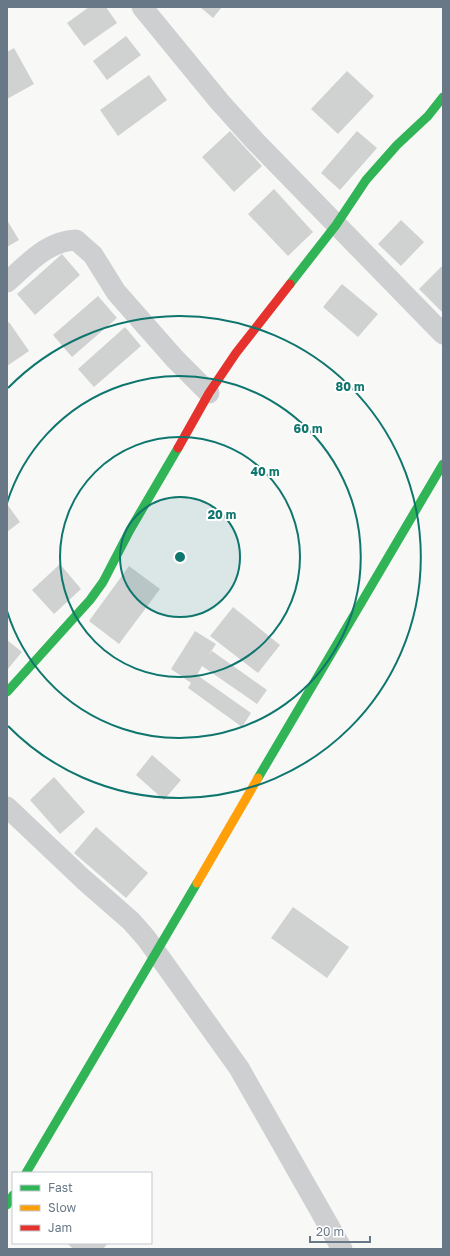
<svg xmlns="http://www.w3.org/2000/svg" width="450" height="1256" viewBox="0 0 450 1256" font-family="'Golos Text',sans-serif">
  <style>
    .building { fill: #d0d2d2 }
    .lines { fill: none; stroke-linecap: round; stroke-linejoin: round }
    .street { stroke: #cecfd0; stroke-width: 21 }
    .fast { stroke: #30b455; stroke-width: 9 }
    .slow { stroke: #ff9f0a; stroke-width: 9 }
    .jam { stroke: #e5322d; stroke-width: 9 }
    .ring { fill: none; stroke: #0f766e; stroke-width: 2 }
    .centre { fill: #0f766e; stroke: #fff; stroke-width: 2 }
    .ring-label { font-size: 12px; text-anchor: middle; font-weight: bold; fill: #0f766e; stroke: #fff; stroke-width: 4; stroke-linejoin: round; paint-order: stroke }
  </style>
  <rect width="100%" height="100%" fill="#f8f8f7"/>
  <!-- building -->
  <g class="building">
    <path d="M89,7H106L117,23L84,46L67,23Z"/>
    <path d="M200,7H222L213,18Z"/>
    <path d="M126,36L141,55L107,80L93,61Z"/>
    <path d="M14,48L34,84L7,99V52Z"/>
    <path d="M347,71L374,96L338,134L311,109Z"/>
    <path d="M149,75L167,100L118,136L100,110Z"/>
    <path d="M230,131L262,166L234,192L202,157Z"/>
    <path d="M357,131L377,148L340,190L321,173Z"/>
    <path d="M274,189L313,232L288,256L248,214Z"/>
    <path d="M7,220L19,240L7,247Z"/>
    <path d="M401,220L424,242L401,266L378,244Z"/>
    <path d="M62,254L80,275L35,315L17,294Z"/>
    <path d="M443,265V313L419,289Z"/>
    <path d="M342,284L378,314L358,337L323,307Z"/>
    <path d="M98,296L117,318L72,357L53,335Z"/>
    <path d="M9,322L29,351L7,366V324Z"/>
    <path d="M125,327L141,346L94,387L78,369Z"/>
    <path d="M7,504L20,522L7,532Z"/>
    <path d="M60,564L81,589L54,614L32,590Z"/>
    <path d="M129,566L160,589L119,644L89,621Z"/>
    <path d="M233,607L280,645L258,673L210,636Z"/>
    <path d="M195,631L216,644L208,656L212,651L267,690L257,704L202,666L197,675L251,713L242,727L188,688L191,683L171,669Z"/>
    <path d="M7,640L22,652L7,670Z"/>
    <path d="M152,755L181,780L164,800L136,775Z"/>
    <path d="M54,777L85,812L60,834L30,800Z"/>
    <path d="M96,827L148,873L126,898L74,853Z"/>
    <path d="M293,907L349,947L327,978L271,938Z"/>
    <path d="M67,1243H108L103,1249H73Z"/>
  </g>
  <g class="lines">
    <!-- street -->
    <g class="street">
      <path d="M142,7L219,101L254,140L443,334"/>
      <path d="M7,282C28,264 47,241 76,240L93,255L116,292L175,359L209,393"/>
      <path d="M7,807L83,879L131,921L146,938L239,1068L342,1249"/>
    </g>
    <!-- fast -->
    <g class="fast">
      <path d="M290,284L336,225L366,180L397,145L428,116L443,97"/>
      <path d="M7,692L90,600L103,582L130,530L178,448"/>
      <path d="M258,778L443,464"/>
      <path d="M26,1173L197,883"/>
      <path d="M7,1205L13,1195"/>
    </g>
    <!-- slow -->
    <path class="slow" d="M197,883L258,778"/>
    <!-- jam -->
    <path class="jam" d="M178,448L209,393L236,353L290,284"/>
  </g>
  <!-- distance rings -->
  <circle cx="180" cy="557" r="60" fill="#0f766e" fill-opacity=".12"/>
  <g class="ring">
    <circle cx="180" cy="557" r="60"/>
    <circle cx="180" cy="557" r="120"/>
    <path d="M7 503A181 181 0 1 1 7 611"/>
    <path d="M8 388A241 241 0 1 1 8 726"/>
  </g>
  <circle cx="180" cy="557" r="6" class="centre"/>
  <g class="ring-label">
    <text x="350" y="391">80 m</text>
    <text x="308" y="433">60 m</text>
    <text x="265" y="476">40 m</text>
    <text x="222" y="519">20 m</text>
  </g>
  <!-- border -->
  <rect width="450" height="1256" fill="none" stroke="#687887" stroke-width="16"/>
  <!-- legend -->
  <rect x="12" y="1172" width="140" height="72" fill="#ffffff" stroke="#c3c9cf"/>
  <rect x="20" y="1185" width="20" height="6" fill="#30b455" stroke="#c3c9cf"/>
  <text x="48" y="1192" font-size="12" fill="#687887">Fast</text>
  <rect x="20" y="1205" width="20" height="6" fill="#ff9f0a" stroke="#c3c9cf"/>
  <text x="48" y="1212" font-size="12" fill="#687887">Slow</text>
  <rect x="20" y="1225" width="20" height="6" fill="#e5322d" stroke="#c3c9cf"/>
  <text x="48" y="1232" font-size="12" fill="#687887">Jam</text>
  <!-- scale -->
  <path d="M310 1236v6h60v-6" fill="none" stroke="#687887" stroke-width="2"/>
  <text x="316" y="1236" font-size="12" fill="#687887" stroke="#ffffff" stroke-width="3" paint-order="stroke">20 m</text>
</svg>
